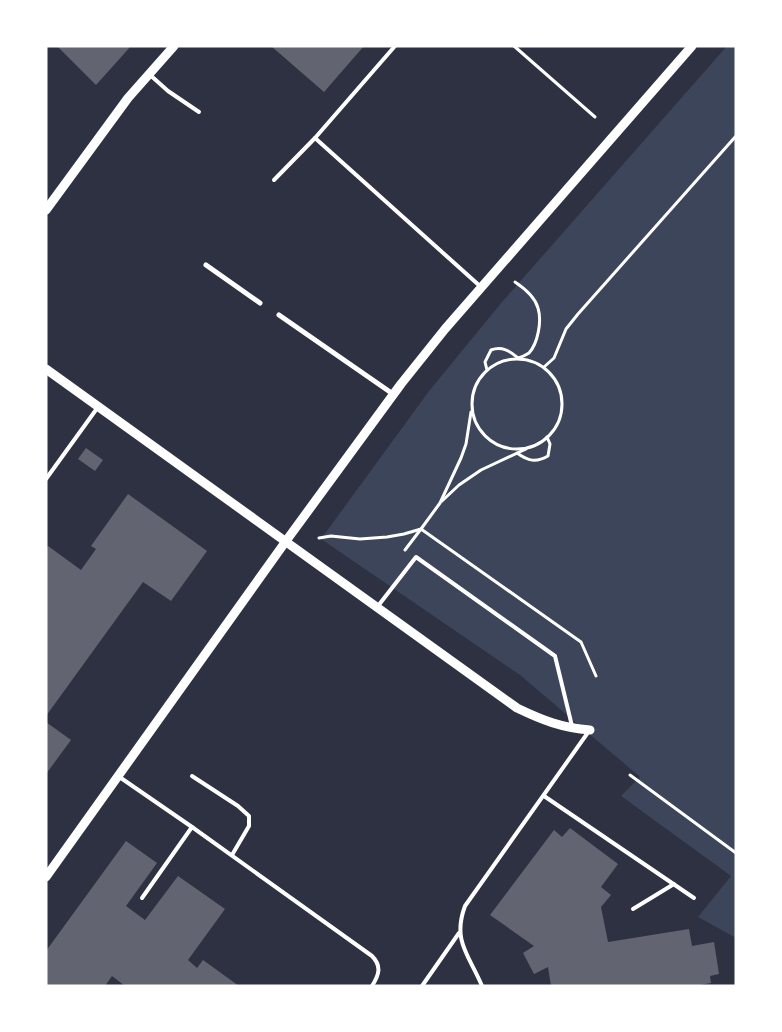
<svg xmlns="http://www.w3.org/2000/svg" width="782" height="1032" viewBox="0 0 782 1032" font-family="'Titillium Web',sans-serif">
  <style>
    .green { fill: #3c4559 }
    .building { fill: #626471 }
    .lines { fill: none; stroke-linecap: round; stroke-linejoin: round }
    .path { stroke: #fff; stroke-width: 3 }
    .service { stroke: #fff; stroke-width: 4 }
    .minor { stroke: #fff; stroke-width: 5 }
    .tertiary { stroke: #fff; stroke-width: 9 }
  </style>
  <rect width="100%" height="100%" fill="#2d3142"/>
  <!-- green -->
  <path class="green" d="M727,46H736V938L698,917L731,876L621,796L640,777L520,675L321,539L429,391L502,302Z"/>
  <!-- building -->
  <g class="building">
    <path d="M57,46H131L96,85Z"/>
    <path d="M271,46H364L324,92Z"/>
    <path d="M86,448L103,460L95,471L78,459Z"/>
    <path d="M128,494L207,551L171,601L143,582L46,716V548L48,546L81,570L96,549L91,546Z"/>
    <path d="M46,722L71,740L46,774Z"/>
    <path d="M570,828L618,864L601,887L611,895L601,907L608,942L689,929L692,946L714,942L719,974L710,976L711,983L695,986H551L548,967L534,974L523,953L534,946L490,915L554,830L562,837Z"/>
    <path d="M126,841L157,863L126,906L145,920L178,876L225,909L188,960L197,968L203,960L239,986H125L112,976L105,986H46V951Z"/>
  </g>
  <g class="lines">
    <!-- path -->
    <g class="path">
      <path d="M514,46L595,117"/>
      <circle cx="517" cy="404" r="45"/>
      <path d="M544,367L554,358L566,329L578,314L736,136"/>
      <path d="M487,370L485,362L491,350C502,346 510,351 518,358C522,357 526,355 529,353C538,343 542,321 538,308C535,297 524,288 515,282"/>
      <path d="M517,453C528,461 536,463 548,456L550,444L547,437"/>
      <path d="M442,501L459,485L481,470L526,449"/>
      <path d="M319,538L331,536L360,539L387,537L404,534L421,529L440,503L461,458L466,444L471,412"/>
      <path d="M405,550L421,529L581,642L596,676"/>
      <path d="M630,775L736,853"/>
    </g>
    <!-- service -->
    <g class="service">
      <path d="M149,74L168,91L199,112"/>
      <path d="M315,138L481,287"/>
      <path d="M274,180L315,138L395,46"/>
      <path d="M46,479L98,407"/>
      <path d="M378,606L416,557L555,656L572,726"/>
      <path d="M118,776L192,827L372,956C382,966 379,975 372,986"/>
      <path d="M192,776L238,806L249,816V826L232,855"/>
      <path d="M544,796L694,898"/>
      <path d="M142,898L192,827"/>
      <path d="M633,909L674,884"/>
      <path d="M422,986L459,933"/>
      <path d="M482,986C469,955 452,941 465,906L589,731"/>
    </g>
    <!-- minor -->
    <g class="minor">
      <path d="M206,265L260,303"/>
      <path d="M279,315L393,394"/>
    </g>
    <!-- tertiary -->
    <g class="tertiary">
      <path d="M46,210L128,98L174,46"/>
      <path d="M46,369L517,708C542,720 562,728 590,730"/>
      <path d="M46,877L286,541L401,384L445,329L692,46"/>
    </g>
  </g>
  <!-- border -->
  <rect width="782" height="1032" fill="none" stroke="#ffffff" stroke-width="95"/>
</svg>
